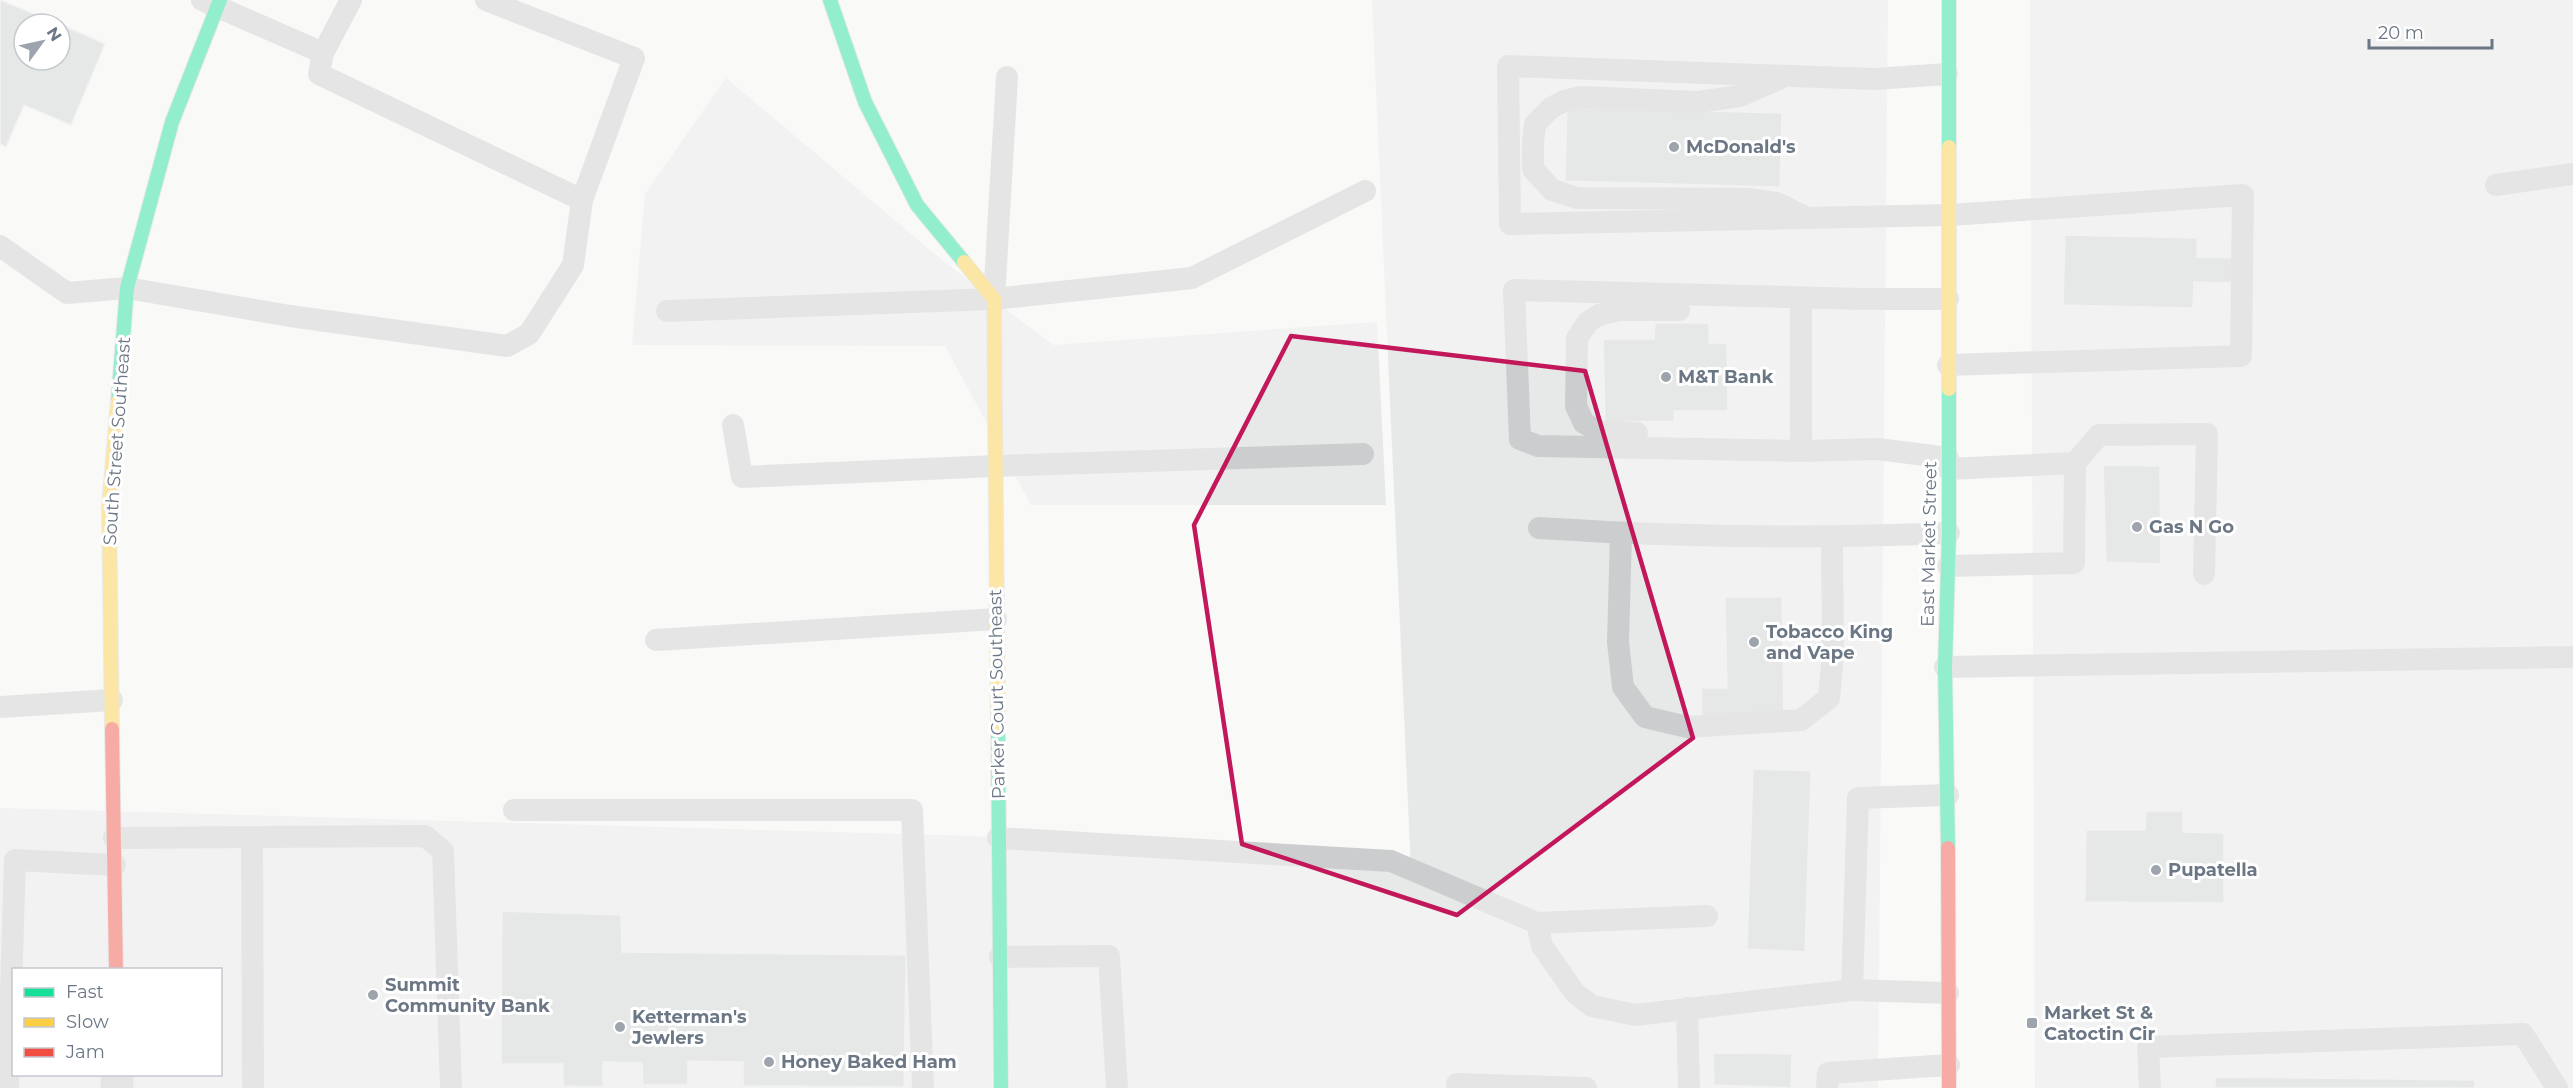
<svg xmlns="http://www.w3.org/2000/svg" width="2573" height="1088" viewBox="0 0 2573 1088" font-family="Montserrat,sans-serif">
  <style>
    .built { fill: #e7e9e9; fill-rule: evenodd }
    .building { fill: #cfd0d2; stroke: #e8e8e8; stroke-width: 1.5 }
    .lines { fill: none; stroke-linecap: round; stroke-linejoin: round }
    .fast-casing { stroke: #d6d7d7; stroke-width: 16 }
    .slow-casing { stroke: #d6d7d7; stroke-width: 16 }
    .jam-casing { stroke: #d6d7d7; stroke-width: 16 }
    .lane { stroke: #cccdce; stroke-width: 22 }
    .street { stroke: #cccdce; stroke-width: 33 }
    .fast { stroke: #16e098; stroke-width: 14 }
    .slow { stroke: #ffcf43; stroke-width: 14 }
    .jam { stroke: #f24e42; stroke-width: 14 }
    .marked { fill: none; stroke: #c2185b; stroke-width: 4.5; stroke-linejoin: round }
    .poi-dot { fill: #9da4ad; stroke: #fff; stroke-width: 2 }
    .labels { text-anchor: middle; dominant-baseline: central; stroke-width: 6; stroke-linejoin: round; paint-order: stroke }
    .poi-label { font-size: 18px; font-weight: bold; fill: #6c7785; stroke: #fff; text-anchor: start }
    .street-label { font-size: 18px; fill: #6c7785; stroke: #fff }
  </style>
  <rect width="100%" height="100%" fill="#f9f9f8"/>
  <!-- built -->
  <g class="built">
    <path d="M1372,0H1888L1878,1088H0V808L974,836L1411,871ZM14,970H220V1074H14Z"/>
    <path d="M2030,0H2573V1088H2035Z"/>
    <path d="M726,78L942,260L1053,345L1377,322L1386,505H1031L945,346L632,345L645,194Z"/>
  </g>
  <!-- building -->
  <g class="building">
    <path d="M0,0L59,24H24V60H60V24L105,44L71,125L24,105L6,147L0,144Z"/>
    <path d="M1567,107L1782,113L1780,187L1565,181Z"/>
    <path d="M2065,235L2197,238V257L2236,258V283L2194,282L2193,308L2063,305Z"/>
    <path d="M1655,323H1709V343H1727L1728,411H1674V421L1605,422L1603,339H1654Z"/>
    <path d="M2103,465L2160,466L2161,564L2106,562Z"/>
    <path d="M1725,597H1782L1784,718L1702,719L1701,688H1727Z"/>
    <path d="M1753,769L1811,771L1805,952L1747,949Z"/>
    <path d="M2146,811H2183V832L2224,833V903L2085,902L2086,830H2145Z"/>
    <path d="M502,911L621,915L622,952L906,955L904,1087L743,1086V1062L688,1061V1085H643L642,1063L603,1062V1087L563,1086V1064H501Z"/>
    <path d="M1713,1053L1792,1054L1791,1088L1714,1085Z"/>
    <path d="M2215,1077L2475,1080V1088H2215Z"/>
  </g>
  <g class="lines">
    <!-- fast casing -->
    <g class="fast-casing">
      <g id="fast">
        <path d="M830,0L865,102L917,205L964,262"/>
        <path d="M1949,0V147"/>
        <path d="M118,401L127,288L172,122L220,0"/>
        <path d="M998,727L1001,1088"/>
        <path d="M1948,848L1945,667L1949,533V389"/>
      </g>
    </g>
    <!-- slow casing -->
    <g class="slow-casing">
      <g id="slow">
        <path d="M1949,147V389"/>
        <path d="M964,262L994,299L998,727"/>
        <path d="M112,729L109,507L118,401"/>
      </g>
    </g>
    <!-- jam casing -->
    <g class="jam-casing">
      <g id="jam">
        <path d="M112,729L116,970"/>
        <path d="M1948,848L1949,1088"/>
      </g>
    </g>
    <!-- lane -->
    <g class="lane">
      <path d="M202,0L323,53"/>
      <path d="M351,0L323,53L319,74L582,200"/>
      <path d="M1947,74L1875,79L1508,66L1510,224L1950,215L2243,195L2241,356L1948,365"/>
      <path d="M1779,79L1740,96L1698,102L1581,97L1564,101L1551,108L1535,124L1533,144V169L1552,190L1577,198L1748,199L1777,203L1805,217"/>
      <path d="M2496,185L2573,174"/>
      <path d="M0,246L67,293L127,288L290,316L507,346L529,334L573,265L582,200L634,58L486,0"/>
      <path d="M994,299L1007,77"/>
      <path d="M1948,299H1863L1514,290L1520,439L1538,446L1801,451L1878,449L1948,458"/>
      <path d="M667,311L994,299L1192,278L1365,191"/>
      <path d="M733,425L742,477L995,466L1363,454"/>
      <path d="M1637,433L1598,431L1584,423L1576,406L1577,338L1588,322L1599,315L1619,310H1679"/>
      <path d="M1801,451V298"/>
      <path d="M1948,469L2075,463L2099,435L2207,434L2204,574"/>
      <path d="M1539,528C1675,537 1812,539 1949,533"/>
      <path d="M1621,534L1618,642L1623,687L1645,717L1687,727L1801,720L1829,698L1833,653L1832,537"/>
      <path d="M1948,566L2074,563L2075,463"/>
      <path d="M656,640L996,619"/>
      <path d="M1945,667L2573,657"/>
      <path d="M0,707L112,700"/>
      <path d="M514,810H912L923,1088"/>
      <path d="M252,837L253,1088"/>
      <path d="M114,838L425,836L443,851L451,1088"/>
      <path d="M998,838L1391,861L1537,923L1707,916"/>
      <path d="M1537,923L1542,946L1575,993L1592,1006L1635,1015L1852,990"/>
      <path d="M1000,957L1109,956L1117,1088"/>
      <path d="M1948,993L1852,990L1858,798L1948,795"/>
      <path d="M1687,1008L1689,1088"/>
      <path d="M8,1088L15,860L115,865"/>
      <path d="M1457,1088V1084L1586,1088"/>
      <path d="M1827,1088L1828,1073L1949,1065"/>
      <path d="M2150,1088L2148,1047L2523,1034L2557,1088"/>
    </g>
    <!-- street -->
    <path class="street" d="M117,1074V1088"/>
    <!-- fast -->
    <use href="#fast" class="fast"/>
    <!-- slow -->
    <use href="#slow" class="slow"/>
    <!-- jam -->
    <use href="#jam" class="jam"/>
  </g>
  <!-- marked area -->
  <path d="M0 0H2573V1088H0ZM1291,336L1585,371L1693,738L1457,915L1242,844L1194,525Z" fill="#f9f9f8" fill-opacity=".55" fill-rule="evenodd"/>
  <path class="marked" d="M1291,336L1585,371L1693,738L1457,915L1242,844L1194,525Z"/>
  <!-- markers -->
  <g class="poi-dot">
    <circle cx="1674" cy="147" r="6"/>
    <circle cx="1666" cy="377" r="6"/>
    <circle cx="2137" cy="527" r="6"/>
    <circle cx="1754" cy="642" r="6"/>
    <circle cx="2156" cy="870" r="6"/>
    <circle cx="373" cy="995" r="6"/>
    <rect x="2026" y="1017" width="12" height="12" rx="3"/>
    <circle cx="620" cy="1027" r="6"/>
    <circle cx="769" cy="1062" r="6"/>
  </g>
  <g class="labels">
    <!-- poi labels -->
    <g class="poi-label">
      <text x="1686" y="147">McDonald's</text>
      <text x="1678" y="377">M&amp;T Bank</text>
      <text x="2149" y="527">Gas N Go</text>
      <text x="1766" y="632">Tobacco King<tspan x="1766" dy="21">and Vape</tspan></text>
      <text x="2168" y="870">Pupatella</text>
      <text x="385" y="985">Summit<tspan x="385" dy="21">Community Bank</tspan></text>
      <text x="2044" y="1013">Market St &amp;<tspan x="2044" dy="21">Catoctin Cir</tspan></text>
      <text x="632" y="1017">Ketterman's<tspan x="632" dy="21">Jewlers</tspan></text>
      <text x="781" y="1062">Honey Baked Ham</text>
    </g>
    <!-- street labels -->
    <g class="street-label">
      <text transform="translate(117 441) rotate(-86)">South Street Southeast</text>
      <text transform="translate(1929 544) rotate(-89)">East Market Street</text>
      <text transform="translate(997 694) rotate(-91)">Parker Court Southeast</text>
    </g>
  </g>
  <!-- legend -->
  <rect x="12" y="968" width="210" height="108" fill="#ffffff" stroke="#c4c9ce" stroke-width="1.5"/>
  <rect x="24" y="988" width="30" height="9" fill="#16e098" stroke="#c4c9ce" stroke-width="1.5"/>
  <text x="66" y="998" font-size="18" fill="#6c7785">Fast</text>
  <rect x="24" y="1018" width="30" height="9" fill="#ffcf43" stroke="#c4c9ce" stroke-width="1.5"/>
  <text x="66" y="1028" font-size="18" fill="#6c7785">Slow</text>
  <rect x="24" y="1048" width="30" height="9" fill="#f24e42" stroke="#c4c9ce" stroke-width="1.5"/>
  <text x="66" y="1058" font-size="18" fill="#6c7785">Jam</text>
  <!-- north arrow -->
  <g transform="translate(42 42) rotate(57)"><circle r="28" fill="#ffffff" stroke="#c4c9ce" stroke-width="1.5"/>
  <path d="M0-4.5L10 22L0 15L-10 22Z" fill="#9da4ad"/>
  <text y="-9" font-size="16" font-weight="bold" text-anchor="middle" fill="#6c7785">N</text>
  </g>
  <!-- scale -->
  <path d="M2369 39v9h123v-9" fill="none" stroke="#6c7785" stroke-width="3"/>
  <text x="2378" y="39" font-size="18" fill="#6c7785" stroke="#ffffff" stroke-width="4.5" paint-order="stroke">20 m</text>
</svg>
